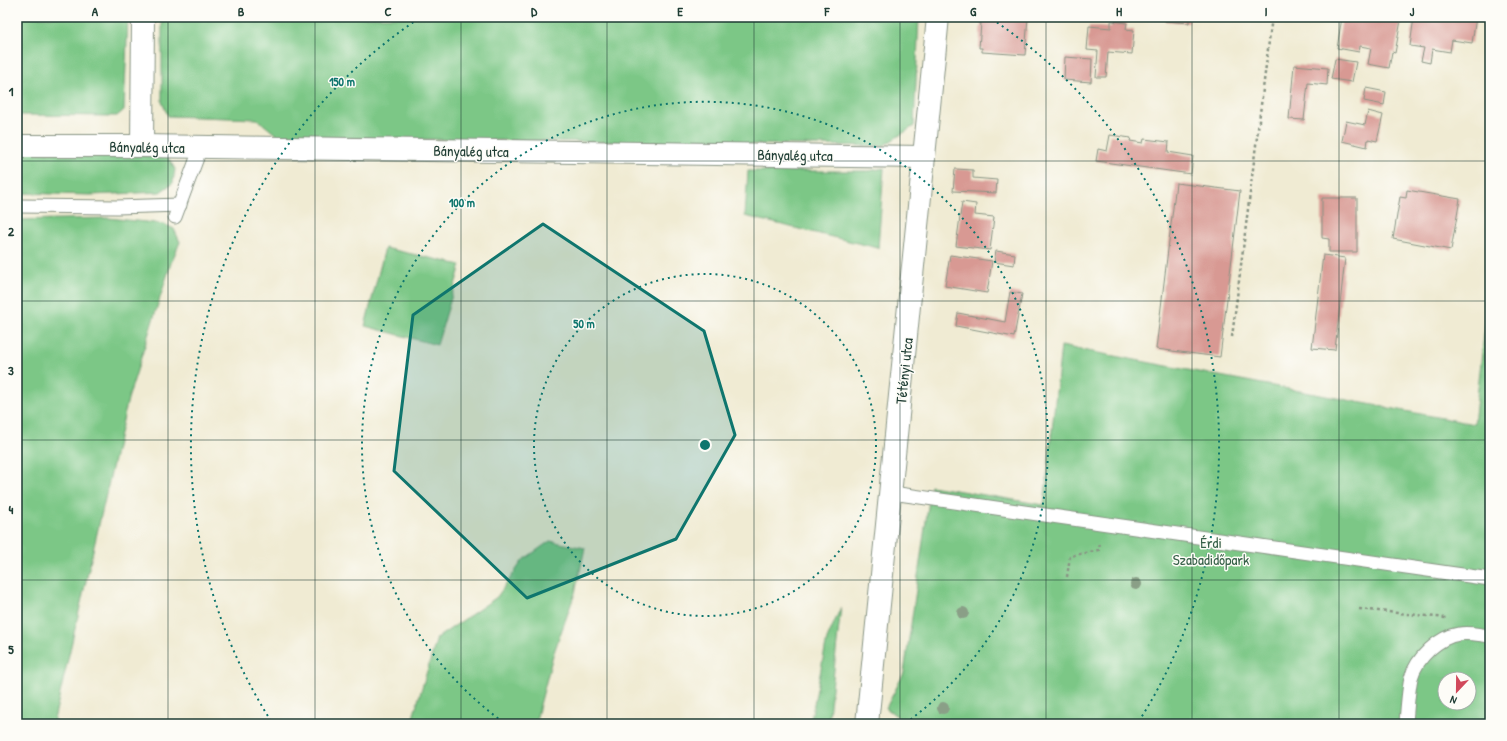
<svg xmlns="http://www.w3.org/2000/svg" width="1507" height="741" viewBox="0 0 1507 741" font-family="'Patrick Hand',sans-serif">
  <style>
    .green { fill: #7bc786; stroke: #4d825d; fill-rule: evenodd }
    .building { fill: #d89993 }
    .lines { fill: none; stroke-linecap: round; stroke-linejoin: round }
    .service-casing { stroke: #889484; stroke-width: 15 }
    .minor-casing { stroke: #889484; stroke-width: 24 }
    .tertiary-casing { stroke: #889484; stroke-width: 24 }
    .path { stroke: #889484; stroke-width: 2.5; stroke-dasharray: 3 3; stroke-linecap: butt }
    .service { stroke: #fff; stroke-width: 13 }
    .minor { stroke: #fff; stroke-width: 22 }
    .tertiary { stroke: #fff; stroke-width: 22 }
    .tree { fill: #8a9f87 }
    .marked { fill: #0f766e; fill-opacity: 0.2; stroke: #0f766e; stroke-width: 3; stroke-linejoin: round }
    .grid { fill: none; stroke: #1f3d34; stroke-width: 1; stroke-opacity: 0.55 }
    .ring { fill: none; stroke: #0f766e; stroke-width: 2; stroke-dasharray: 2 4 }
    .labels { text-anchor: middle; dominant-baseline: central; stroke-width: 3; stroke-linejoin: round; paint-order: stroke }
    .street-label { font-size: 15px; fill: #1f3d34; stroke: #fdfcf7 }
    .park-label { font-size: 15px; fill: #366048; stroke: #fdfcf7 }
    .centre { fill: #0f766e; stroke: #fdfcf7; stroke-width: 2 }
    .ring-label { font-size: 12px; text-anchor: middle; font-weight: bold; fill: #0f766e; stroke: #fdfcf7; stroke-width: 3; stroke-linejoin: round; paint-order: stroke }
    .neatline { fill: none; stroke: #1f3d34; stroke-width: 1.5 }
    .grid-label { font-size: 13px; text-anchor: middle; font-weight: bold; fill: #1f3d34 }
  </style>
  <rect width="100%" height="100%" fill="#fdfcf7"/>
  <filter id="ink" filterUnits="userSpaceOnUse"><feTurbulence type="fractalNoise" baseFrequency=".025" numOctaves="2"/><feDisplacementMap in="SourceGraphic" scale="8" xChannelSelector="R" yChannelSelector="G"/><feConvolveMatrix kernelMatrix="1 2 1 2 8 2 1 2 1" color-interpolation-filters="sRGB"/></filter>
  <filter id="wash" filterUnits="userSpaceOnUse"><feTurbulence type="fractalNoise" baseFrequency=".012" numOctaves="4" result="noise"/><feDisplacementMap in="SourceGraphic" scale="16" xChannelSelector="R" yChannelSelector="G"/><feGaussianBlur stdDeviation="0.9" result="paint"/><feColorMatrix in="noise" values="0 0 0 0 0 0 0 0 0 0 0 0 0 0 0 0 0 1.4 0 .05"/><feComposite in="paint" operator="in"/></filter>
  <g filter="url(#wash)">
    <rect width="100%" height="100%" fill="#f0ebd3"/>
    <!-- green -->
    <g class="green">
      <path d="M17,17H128L124,110L117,116L17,115Z"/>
      <path d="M162,17H919L914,126L883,146L279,137L257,119L168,116L162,102Z"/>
      <path d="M17,151L167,156L175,169L173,183L160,192L90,195L17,193Z"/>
      <path d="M884,168L878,248L745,216L748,171H869Z"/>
      <path d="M109,218L164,224L174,229L180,242L171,263L128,399L53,724H17V220Z"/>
      <path d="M385,248L461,265L437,345L365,326Z"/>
      <path d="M1490,282V724H902L903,721L886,708L904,673L931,486L1044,505L1061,346L1474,424ZM1445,679H1469V703H1445Z"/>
      <path d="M550,541L585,548L575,593L553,655L535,724H411L437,638L497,597L523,560Z"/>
      <path d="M841,607L828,724H810L827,639Z"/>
    </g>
    <g id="blocks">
      <!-- building -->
      <g class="building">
        <path d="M978,17H1028L1025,55L982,52V48H979L981,23H978Z"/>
        <path d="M1166,17H1189V23L1165,21Z"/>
        <path d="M1225,17H1258V21Z"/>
        <path d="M1342,17H1383L1401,20L1395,53L1392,52L1389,68L1368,64L1371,48L1360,46L1359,52L1337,48Z"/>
        <path d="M1414,17H1476L1472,43L1452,40L1450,52L1432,49L1430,63L1421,61L1424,48L1410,46Z"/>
        <path d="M1111,21L1127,23L1126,29L1134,30L1132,54L1108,52L1106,77H1096L1098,51L1087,50L1089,26L1111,28Z"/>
        <path d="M1065,57L1092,59L1091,82L1064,80Z"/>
        <path d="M1335,59L1356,62L1352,82L1331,79Z"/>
        <path d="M1294,65L1328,68L1327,85L1308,83L1304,120L1289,119Z"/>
        <path d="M1366,88L1386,92L1384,105L1364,101Z"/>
        <path d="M1368,111L1383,115L1377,141L1368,139L1367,147L1342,141L1346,121L1365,125Z"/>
        <path d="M1110,135L1131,138L1130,141L1143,143L1144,139L1169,142L1168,152L1193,156L1191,174L1096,161L1098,149L1107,151Z"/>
        <path d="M955,169L973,170V178L997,180L996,193L953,191Z"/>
        <path d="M1176,183L1240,191L1220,357L1156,349Z"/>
        <path d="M1407,190L1460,199L1451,250L1393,239L1400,197L1406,198Z"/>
        <path d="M1322,198H1357V252H1329V239L1322,238Z"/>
        <path d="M962,202L976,204L975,215L994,217L990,250L956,246Z"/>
        <path d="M996,251L1015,254L1014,265L994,262Z"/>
        <path d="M950,255L992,261L987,293L945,286Z"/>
        <path d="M1323,255L1345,258L1335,350L1312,348Z"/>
        <path d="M1010,292L1022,294L1014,337L956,326L958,313L1005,322Z"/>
      </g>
    </g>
  </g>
  <g filter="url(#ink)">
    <use href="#blocks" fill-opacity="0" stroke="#889484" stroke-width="1"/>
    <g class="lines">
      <!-- service casing -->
      <g class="service-casing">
        <g id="service">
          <path d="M17,206L117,207L180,205"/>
          <path d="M175,217L201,147"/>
          <path d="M892,493L1490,579"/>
          <path d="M1406,724C1407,709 1408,693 1411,678C1417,657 1439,637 1459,634C1469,632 1480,635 1490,636"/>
        </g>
      </g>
      <!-- minor casing -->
      <g class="minor-casing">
        <g id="minor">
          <path d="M142,146L924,157"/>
          <path d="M867,724L938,17"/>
        </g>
      </g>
      <!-- tertiary casing -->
      <g class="tertiary-casing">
        <path id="tertiary" d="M17,146H142L143,17"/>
      </g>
      <!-- path -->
      <g class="path">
        <path d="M1232,337L1272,17"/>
        <path d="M1067,577L1070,556L1099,550L1100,541"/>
        <path d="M1359,609L1446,618"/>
      </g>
      <!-- service -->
      <use href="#service" class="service"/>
      <!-- minor -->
      <use href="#minor" class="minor"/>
      <!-- tertiary -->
      <use href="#tertiary" class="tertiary"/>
    </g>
    <!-- trees -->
    <g class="tree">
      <circle cx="1136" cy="584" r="6"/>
      <circle cx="963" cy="613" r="6"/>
      <circle cx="943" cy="708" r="6"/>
    </g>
  </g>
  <!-- marked area -->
  <path class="marked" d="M543,224L704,331L735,435L676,539L527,598L394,471L413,315Z"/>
  <!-- grid -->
  <path class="grid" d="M168,17V724M315,17V724M461,17V724M607,17V724M754,17V724M900,17V724M1046,17V724M1192,17V724M1339,17V724M17,161H1490M17,301H1490M17,440H1490M17,580H1490"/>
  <!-- distance rings -->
  <g class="ring">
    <circle cx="705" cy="445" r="171"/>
    <path d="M503 722A343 343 0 1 1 907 722"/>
    <path d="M271 721A514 514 0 0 1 418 19M992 19A514 514 0 0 1 1139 721"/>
  </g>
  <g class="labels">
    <!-- street labels -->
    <g class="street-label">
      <text transform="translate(147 147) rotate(1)">Bányalég utca</text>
      <text transform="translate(471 151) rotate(1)">Bányalég utca</text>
      <text transform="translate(795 155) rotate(1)">Bányalég utca</text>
      <text transform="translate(904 371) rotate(-84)">Tétényi utca</text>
    </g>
    <!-- park labels -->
    <g class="park-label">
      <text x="1211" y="542">Érdi<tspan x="1211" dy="17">Szabadidőpark</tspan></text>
    </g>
  </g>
  <circle cx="705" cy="445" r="6" class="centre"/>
  <g class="ring-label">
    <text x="342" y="86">150 m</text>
    <text x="462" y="207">100 m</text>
    <text x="584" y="328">50 m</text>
  </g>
  <!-- margin -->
  <rect width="1507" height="741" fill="none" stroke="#fdfcf7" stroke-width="44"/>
  <!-- north arrow -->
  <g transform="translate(1457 691) rotate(202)"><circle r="19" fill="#fdfcf7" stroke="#a4b0a9"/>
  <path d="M0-3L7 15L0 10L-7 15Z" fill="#d1495b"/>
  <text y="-6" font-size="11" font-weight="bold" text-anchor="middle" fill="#1f3d34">N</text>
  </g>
  <rect x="22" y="22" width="1463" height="697" class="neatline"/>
  <g class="grid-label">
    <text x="95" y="16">A</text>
    <text x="241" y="16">B</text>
    <text x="388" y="16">C</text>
    <text x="534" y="16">D</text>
    <text x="680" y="16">E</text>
    <text x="827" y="16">F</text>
    <text x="973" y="16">G</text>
    <text x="1119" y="16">H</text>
    <text x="1266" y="16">I</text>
    <text x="1412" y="16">J</text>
    <text x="11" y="96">1</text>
    <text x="11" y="236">2</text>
    <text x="11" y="375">3</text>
    <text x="11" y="514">4</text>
    <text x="11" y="654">5</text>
  </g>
</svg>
